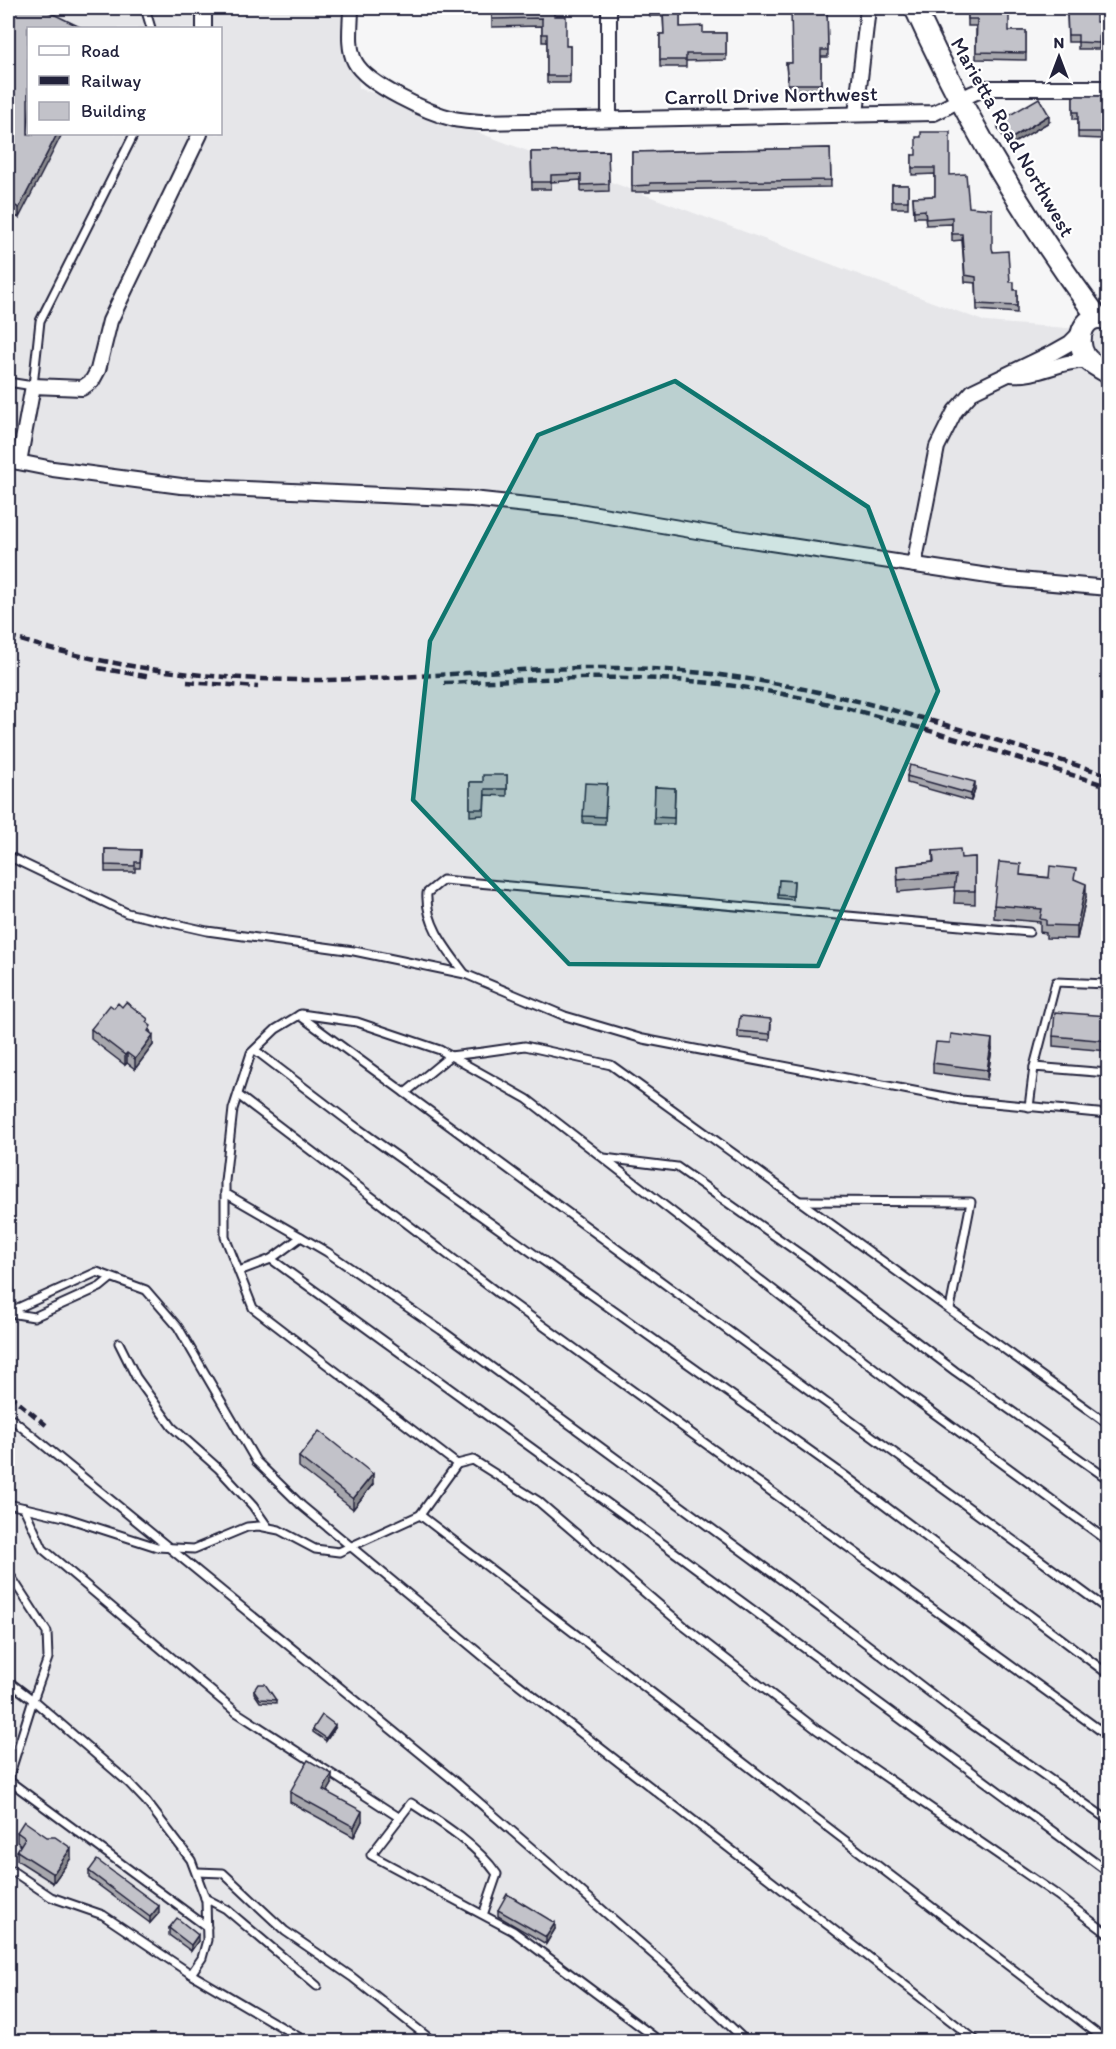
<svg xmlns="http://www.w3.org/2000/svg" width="1116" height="2049" viewBox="0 0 1116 2049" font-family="Itim,sans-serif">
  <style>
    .built { fill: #e6e6e9; fill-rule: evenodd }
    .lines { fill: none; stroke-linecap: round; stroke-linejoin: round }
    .lane-casing { stroke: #22223b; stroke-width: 11 }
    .street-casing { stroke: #22223b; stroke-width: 18 }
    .secondary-casing { stroke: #22223b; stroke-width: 24 }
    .lane { stroke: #fff; stroke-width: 7 }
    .street { stroke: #fff; stroke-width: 14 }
    .secondary { stroke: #fff; stroke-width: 20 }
    .rail { stroke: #22223b; stroke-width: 4.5; stroke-dasharray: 9 4.5; stroke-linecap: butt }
    .wall { fill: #a7a7ad; stroke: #22223b; stroke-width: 1.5 }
    .shaded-wall { fill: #88888d; stroke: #22223b; stroke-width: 1.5 }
    .building { fill: #c2c2c9; stroke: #22223b; stroke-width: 1.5 }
    .marked { fill: #0f766e; fill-opacity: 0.2; stroke: #0f766e; stroke-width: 4.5; stroke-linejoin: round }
    .labels { text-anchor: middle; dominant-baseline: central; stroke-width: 4.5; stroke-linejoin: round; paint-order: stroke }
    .street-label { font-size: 21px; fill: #22223b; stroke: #fff }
  </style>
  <rect width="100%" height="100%" fill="#f6f6f7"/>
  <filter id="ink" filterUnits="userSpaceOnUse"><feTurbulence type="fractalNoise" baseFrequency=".0167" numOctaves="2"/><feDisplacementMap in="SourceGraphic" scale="12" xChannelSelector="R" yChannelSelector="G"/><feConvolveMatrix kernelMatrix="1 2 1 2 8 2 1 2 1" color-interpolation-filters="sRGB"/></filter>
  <g filter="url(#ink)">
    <!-- built -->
    <path class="built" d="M8,8H356L359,88L986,322L1108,331V2041L8,2042ZM28,28H220V134H28Z"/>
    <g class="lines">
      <!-- lane casing -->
      <g class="lane-casing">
        <g id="lane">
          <path d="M145,8L151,28"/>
          <path d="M8,382L33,386L40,321L134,134"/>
          <path d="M8,856L127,913L207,931L354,951L465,974L565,1016L643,1039L961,1100L1108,1114"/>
          <path d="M465,974C447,950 425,924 427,893L443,880L1029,932"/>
          <path d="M299,1015L1108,1610"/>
          <path d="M255,1050L356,1127L844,1475L1108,1674"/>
          <path d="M1034,1067L1056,982L1108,984"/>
          <path d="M405,1093L450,1056L483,1052L525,1046L611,1065L1108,1424"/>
          <path d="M238,1095L498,1293L1108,1736"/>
          <path d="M1029,1107L1034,1067L1108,1073"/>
          <path d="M604,1158L677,1167L806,1258L955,1371L1108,1479"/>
          <path d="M225,1193L327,1252L441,1330L820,1608L967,1721L1108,1820"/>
          <path d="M801,1201L971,1202L950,1309"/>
          <path d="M271,1259L301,1237"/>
          <path d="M239,1271L271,1259L624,1515L1108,1872"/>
          <path d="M9,1312L97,1272L146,1290L178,1327L256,1461L302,1506L490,1662L978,2042"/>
          <path d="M10,1313L34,1317L100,1287L111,1278"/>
          <path d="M119,1343L136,1377L172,1427L219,1469L253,1506L267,1526"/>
          <path d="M13,1420L458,1784L669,1968L747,2042"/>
          <path d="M457,1464L473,1460L538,1501L685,1627L816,1729L1057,1895L1108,1934"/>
          <path d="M8,1504L64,1517L157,1547L194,1549L247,1527L259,1526L279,1530L315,1549L339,1552L420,1515L457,1464L253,1308L225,1237V1181L233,1109L251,1053L276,1029L301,1014L357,1022L440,1050L527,1099L901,1389L1108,1541"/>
          <path d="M24,1508L43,1549L236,1712L400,1818"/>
          <path d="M420,1515L1108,2042"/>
          <path d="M8,1572L47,1632L48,1658L33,1700L129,1783L146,1801L191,1860L206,1900L207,1940L202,1958L191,1974"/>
          <path d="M8,1681L33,1700L8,1780"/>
          <path d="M8,1780L207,1927"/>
          <path d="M8,1868L51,1897L103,1915L191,1974L307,2042"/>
          <path d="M197,1872L223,1873L285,1931L352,1977L434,2042"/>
          <path d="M205,1898L226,1909L317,1986"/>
          <path d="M483,1915L371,1855L411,1803C440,1822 477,1845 497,1874L483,1915L513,1931L661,2042"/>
        </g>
      </g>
      <!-- street casing -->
      <g class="street-casing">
        <g id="street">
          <path d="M351,8C351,24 347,47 355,62C367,85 429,113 454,119C463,121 472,121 481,122L934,113C952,105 969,93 987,88H1108"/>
          <path d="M204,28V8"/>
          <path d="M856,114L868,8"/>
          <path d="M609,119V8"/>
          <path d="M1011,374C1038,377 1062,359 1089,361"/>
          <path d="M8,460L53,469L181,486L472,499L573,510L744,539L1008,579L1108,588"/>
          <path d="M19,462L33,386L82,388L92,381L98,370L110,321L200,134"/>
          <path d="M914,565L937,447L955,411L973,391L1054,352L1070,343L1081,332"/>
        </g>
      </g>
      <!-- secondary casing -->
      <g class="secondary-casing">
        <g id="secondary">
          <path d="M915,8C964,116 1027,222 1098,318"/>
          <path d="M1108,320C1085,310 1074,338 1085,356C1090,364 1101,368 1108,373"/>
        </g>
      </g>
      <!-- lane -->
      <use href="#lane" class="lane"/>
      <!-- street -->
      <use href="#street" class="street"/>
      <!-- secondary -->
      <use href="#secondary" class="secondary"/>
      <!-- rail -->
      <g class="rail">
        <path d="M8,636C109,669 218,681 324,680C432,678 541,664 650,669C808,676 959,729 1108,775"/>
        <path d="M98,668L151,677"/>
        <path d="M187,682L258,687"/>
        <path d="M444,683C526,680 608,674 690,681C828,692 975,746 1108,786"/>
        <path d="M8,1394L46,1425"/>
      </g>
    </g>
    <!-- wall -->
    <g class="wall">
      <path d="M8,8H41L19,218L8,212Z"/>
      <path d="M492,8L554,16L566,46H570V83H547V42H542V26L492,27Z"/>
      <path d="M650,8H680V27L703,33H726V60L686,61V67H660V34H664L663,16H650Z"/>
      <path d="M827,8L828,57H821V91L788,90L786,63H792Z"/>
      <path d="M968,8L1009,31H1026V60L976,59V26H968Z"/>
      <path d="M1067,12L1096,22H1100L1099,49H1078V42H1068Z"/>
      <path d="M1073,96H1103V139L1078,138V119H1073Z"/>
      <path d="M998,122H1049L1009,146L998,128Z"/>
      <path d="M830,148L831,187L650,190V192H632V152Z"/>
      <path d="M608,151L609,191L581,192V180L551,182V189H532L531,152Z"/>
      <path d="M912,155L950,175L969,207L1014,290H1017V313L977,310L976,283L965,282L962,240L952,241V224L926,225L925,217H914L913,197L935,196V174L912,175Z"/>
      <rect x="892" y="185" width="16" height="23"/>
      <path d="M507,775V796L485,795L484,815L470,816V782H483Z"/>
      <path d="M907,776L975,789L971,801L907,783Z"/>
      <path d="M607,784L605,824L583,823V816Z"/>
      <path d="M655,787L675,788L674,824H654Z"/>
      <path d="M105,849L141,850L140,868H135V872H105Z"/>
      <path d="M933,851L961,858L975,857V904L954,903L955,887L898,892L897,866L933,862Z"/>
      <path d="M1021,875L1076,880L1086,897L1077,939L1046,938V933L1040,932V922L994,918V905Z"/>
      <path d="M779,880L794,881L793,900L778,898Z"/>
      <path d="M114,1008L148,1023L151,1034L153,1045L135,1069L127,1063L125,1065L91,1039V1029Z"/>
      <path d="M1108,1016V1051L1053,1046V1036Z"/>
      <path d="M771,1025L770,1040L738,1038V1031Z"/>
      <path d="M992,1049L987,1080L933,1073V1063Z"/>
      <path d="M299,1457L373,1484L353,1509L299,1467Z"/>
      <path d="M254,1690L276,1700V1703L260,1702L254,1693Z"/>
      <path d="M335,1728L326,1741L313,1732V1729Z"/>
      <path d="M332,1784L327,1792L362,1821L354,1837L290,1802V1792Z"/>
      <path d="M17,1832L71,1858L53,1883L17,1860V1851L21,1845L17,1842Z"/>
      <path d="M89,1871L159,1913L150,1923L89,1878Z"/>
      <path d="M498,1910L555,1929L546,1944L498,1916Z"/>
      <path d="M169,1928L198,1941L191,1951L169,1935Z"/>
    </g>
    <!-- shaded-wall -->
    <g class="shaded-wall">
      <path d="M1049,115V122L1009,146V140Z"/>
      <path d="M57,134H62L19,218V208Z"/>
      <path d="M975,782V789L971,801V794Z"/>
      <path d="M1086,884V897L1077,939V926Z"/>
      <path d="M153,1035V1045L135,1069V1059Z"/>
      <path d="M992,1039V1049L987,1080V1070Z"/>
      <path d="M127,1053V1063L125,1065V1055Z"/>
      <path d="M373,1474V1484L353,1509V1499Z"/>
      <path d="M10,1686V1700L8,1704V1690Z"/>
      <path d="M335,1725V1728L326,1741V1738Z"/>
      <path d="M332,1774V1784L323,1800V1790Z"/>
      <path d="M362,1811V1821L354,1837V1827Z"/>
      <path d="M71,1848V1858L53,1883V1874Z"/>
      <path d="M159,1906V1913L150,1923V1917Z"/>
      <path d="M555,1923V1929L546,1944V1937Z"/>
      <path d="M198,1935V1941L191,1951V1945Z"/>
    </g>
    <!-- building -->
    <g class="building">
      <path d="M8,8H41L82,28H28V134H57L19,208L8,202Z"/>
      <path d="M492,8H554V16H566V46H570V76H547V34H542V18L492,19Z"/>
      <path d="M650,8H680V27L703,26V33H726V54H686V60H660V34H664L663,9L650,10Z"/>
      <path d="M791,8H827L828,50H821V84H788L786,63H792Z"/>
      <path d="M968,8H1009V31H1026V53L976,52L977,19H968Z"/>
      <path d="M1067,12L1096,14V22H1100L1099,43L1078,42V35H1068Z"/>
      <path d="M1073,96H1103V132H1078V112H1073Z"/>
      <path d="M1039,98L1049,115L1009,140L998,122Z"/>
      <path d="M921,132H950V175L966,174L969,207L992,209V248L993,252L1008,251L1010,282H1014V290H1017V306L977,304L976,277L965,275L962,234H952V217L926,219L925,210L914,211L913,197L935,196V168H912V155H916V137H921Z"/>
      <path d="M830,148L831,180L650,183V185L632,186V152Z"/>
      <path d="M608,151L609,184L581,185V174L551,175V182H532L531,152Z"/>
      <rect x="892" y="185" width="16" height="16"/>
      <path d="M910,765L975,782L971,794L907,776Z"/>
      <path d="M483,775H507V789H485L484,809H470V782H483Z"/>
      <path d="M585,783L607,784L605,817L583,816Z"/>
      <path d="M655,787L675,788L674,818L654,817Z"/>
      <path d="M105,849L141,850L140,862H135V866L105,865Z"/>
      <path d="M960,849L961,858L975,857V891H954L956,875L898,880L897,866L934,862L933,851Z"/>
      <path d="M999,862L1021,864L1020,875L1049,878L1050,866L1076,869L1074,879L1086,884L1077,926L1046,925V920L1040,919L1042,909L994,905Z"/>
      <path d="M779,880L794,881L793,896L778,895Z"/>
      <path d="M126,1002L148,1019L146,1022L151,1026L148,1031L153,1035L135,1059L127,1053L125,1055L91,1029L110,1005L114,1008L118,1003L122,1007Z"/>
      <path d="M1055,1012L1108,1016V1041L1053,1036Z"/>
      <path d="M740,1016L771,1019L770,1034L738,1031Z"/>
      <path d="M951,1034L992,1039L987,1070L933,1063L936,1042L950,1043Z"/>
      <path d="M319,1431L373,1474L353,1499L299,1457Z"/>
      <path d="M258,1684H265L276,1700L260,1699L254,1690Z"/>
      <path d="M322,1715L335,1725L326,1738L313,1729Z"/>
      <path d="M308,1760L332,1774L323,1790L362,1811L354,1827L290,1792Z"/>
      <path d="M24,1821L47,1837H55L71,1848L53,1874L17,1851L25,1838L17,1832Z"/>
      <path d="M97,1860L159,1906L150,1917L89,1871Z"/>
      <path d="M507,1894L555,1923L546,1937L498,1910Z"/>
      <path d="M177,1918L198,1935L191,1945L169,1928Z"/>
    </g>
  </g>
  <!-- marked area -->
  <path class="marked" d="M675,381L868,507L938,691L818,966L569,964L413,800L430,641L538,435Z"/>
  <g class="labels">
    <!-- street labels -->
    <g class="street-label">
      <text transform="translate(771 95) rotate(-1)">Carroll Drive Northwest</text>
      <text transform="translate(1013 137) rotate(60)">Marietta Road Northwest</text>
    </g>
  </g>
  <!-- margin -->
  <rect width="1116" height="2049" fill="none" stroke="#fff" stroke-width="30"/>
  <rect x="15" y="15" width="1086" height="2019" fill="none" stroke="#22223b" stroke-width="2" filter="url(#ink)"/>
  <!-- legend -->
  <rect x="27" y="27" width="195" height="108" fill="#ffffff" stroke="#a7a7b1" stroke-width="1.5"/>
  <rect x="39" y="46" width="30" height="9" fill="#ffffff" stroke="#a7a7b1" stroke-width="1.5"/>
  <text x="81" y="57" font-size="18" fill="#22223b">Road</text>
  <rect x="39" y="76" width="30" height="9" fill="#22223b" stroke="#a7a7b1" stroke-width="1.5"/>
  <text x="81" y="87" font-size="18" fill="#22223b">Railway</text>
  <rect x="39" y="102" width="30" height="18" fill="#c2c2c9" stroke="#a7a7b1" stroke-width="1.5"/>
  <text x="81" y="117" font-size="18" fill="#22223b">Building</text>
  <!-- north arrow -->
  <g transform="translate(1059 57)" stroke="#ffffff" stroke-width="4.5" paint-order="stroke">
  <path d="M0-4.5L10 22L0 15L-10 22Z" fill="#22223b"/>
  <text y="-9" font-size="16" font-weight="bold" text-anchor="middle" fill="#22223b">N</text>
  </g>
</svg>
